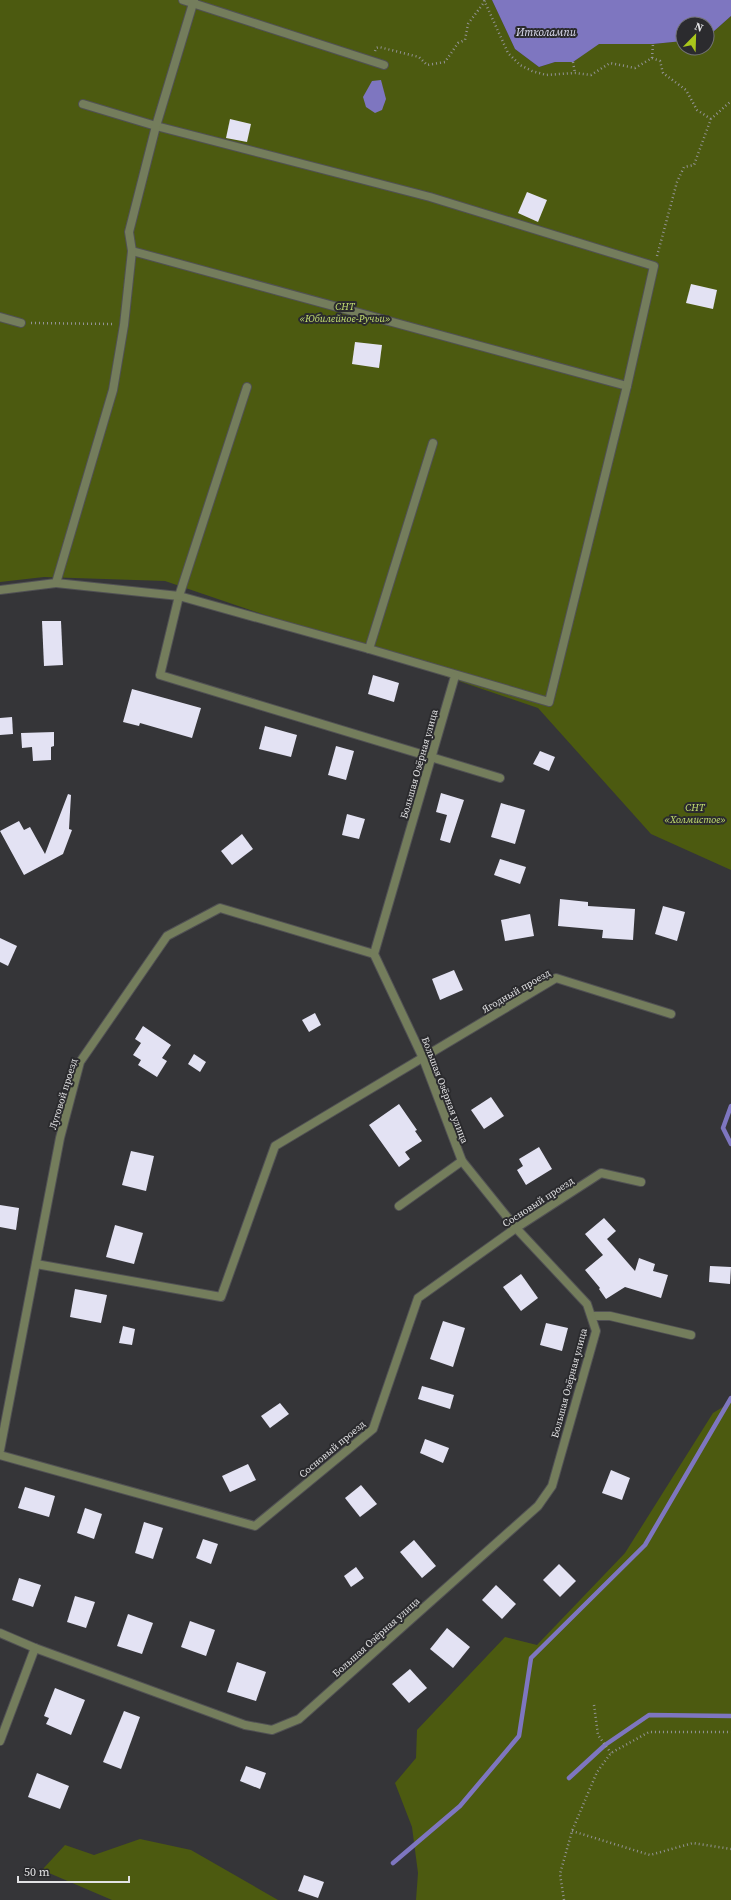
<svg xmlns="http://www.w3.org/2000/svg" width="731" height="1900" viewBox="0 0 731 1900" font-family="'Source Serif 4',serif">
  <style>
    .green { fill: #4c5a10 }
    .water { fill: #7e76c0 }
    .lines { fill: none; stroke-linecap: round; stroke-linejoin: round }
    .stream { stroke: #7e76c0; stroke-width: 4.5 }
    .building { fill: #e3e2f3 }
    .service-casing { stroke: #515154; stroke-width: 10 }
    .minor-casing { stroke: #515154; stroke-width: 10 }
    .path { stroke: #939395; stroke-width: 2.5; stroke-dasharray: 1 3; stroke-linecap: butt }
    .service { stroke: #747d5c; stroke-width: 8 }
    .minor { stroke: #747d5c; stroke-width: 8 }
    .labels { text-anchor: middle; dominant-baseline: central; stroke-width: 4; stroke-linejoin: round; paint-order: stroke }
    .park-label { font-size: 10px; font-style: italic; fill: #c5e071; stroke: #2b2b2e }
    .street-label { font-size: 10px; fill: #e2e2e4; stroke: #2b2b2e }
    .water-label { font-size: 11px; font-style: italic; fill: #e2e2f6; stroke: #2b2b2e }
  </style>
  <rect width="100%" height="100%" fill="#353538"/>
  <!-- green -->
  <g class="green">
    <path d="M0,0H492L515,49L539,67L555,62H573L599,43L653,44L683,41V48H707V34L713,32L731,16V870L651,834L538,708L165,581L44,577L0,582Z"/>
    <path d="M731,1402V1900H416L418,1873L412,1827L395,1783L416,1758L417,1730L505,1637L537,1645L625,1553L713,1413Z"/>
    <path d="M140,1839L191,1850L278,1900H112L42,1870L65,1845L94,1855Z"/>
  </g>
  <!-- water -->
  <g class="water">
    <path d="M492,0H731V16L713,32L707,34V24H683V41L653,44H599L573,62H555L539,67L515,49Z"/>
    <path d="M381,80L386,99L382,110L375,113L366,107L363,97L372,81Z"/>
  </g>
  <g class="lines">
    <!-- stream -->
    <g class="stream">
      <path d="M731,1106L723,1128L731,1144"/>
      <path d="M569,1778L605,1745L649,1715L731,1716"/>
      <path d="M393,1863L460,1806L519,1736L531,1658L645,1545L731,1398"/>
    </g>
  </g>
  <!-- building -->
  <g class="building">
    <path d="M230,119L251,124L247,142L226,138Z"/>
    <path d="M527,192L547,200L538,222L518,213Z"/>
    <path d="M691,284L717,290L713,309L686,303Z"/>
    <path d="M355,342L382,345L379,368L352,364Z"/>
    <path d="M42,621H61L63,665L44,666Z"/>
    <path d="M373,675L399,683L394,702L368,694Z"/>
    <path d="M132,689L201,708L192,738L140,723L139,726L123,722Z"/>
    <path d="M12,717L13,734L0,735V718Z"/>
    <path d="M265,726L297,735L291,757L259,749Z"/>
    <path d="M54,732V746L51,747V760L33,761L32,747L22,748L21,733Z"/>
    <path d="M336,746L354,751L346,780L328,775Z"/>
    <path d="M540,751L555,757L549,771L533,764Z"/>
    <path d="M441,793L464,800L450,843L440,840L447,815L436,812Z"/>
    <path d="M68,794L71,795L69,829L72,830L63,854L24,875L0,831L19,821L24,830L30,827L45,854Z"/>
    <path d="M501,803L525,810L515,844L491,837Z"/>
    <path d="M347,814L365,819L359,839L342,835Z"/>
    <path d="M242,834L253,849L232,865L221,851Z"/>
    <path d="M500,859L526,867L520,884L494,875Z"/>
    <path d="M560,899L588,902V906L635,909L633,940L602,938L603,930L558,926Z"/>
    <path d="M663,906L685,912L677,941L655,934Z"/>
    <path d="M530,914L534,936L505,941L501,920Z"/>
    <path d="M0,938L17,946L8,966L0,962Z"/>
    <path d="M454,970L463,990L440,1000L432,979Z"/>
    <path d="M315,1013L321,1025L309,1032L302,1020Z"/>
    <path d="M143,1026L171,1045L162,1058L167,1061L157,1077L138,1065L141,1060L133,1055L141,1043L135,1039Z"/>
    <path d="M194,1054L206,1062L200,1072L188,1064Z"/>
    <path d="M491,1097L504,1116L484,1129L471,1110Z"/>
    <path d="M399,1104L417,1130L415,1131L422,1141L405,1152L410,1159L399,1167L369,1125Z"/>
    <path d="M539,1147L552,1169L526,1185L517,1170L523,1166L519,1159Z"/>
    <path d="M131,1151L154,1156L146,1191L122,1185Z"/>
    <path d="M0,1205L19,1208L16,1230L0,1227Z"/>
    <path d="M604,1218L616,1231L607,1239L635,1271L639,1258L655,1264L653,1271L668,1275L661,1298L625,1287L606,1299L599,1289L600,1288L585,1270L603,1255L585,1234Z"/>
    <path d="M115,1225L143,1233L134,1264L106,1257Z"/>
    <path d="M710,1266L731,1267L730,1284L709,1282Z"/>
    <path d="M521,1274L538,1298L521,1311L503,1287Z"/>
    <path d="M75,1289L107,1295L101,1323L70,1317Z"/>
    <path d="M443,1321L465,1328L453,1367L430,1359Z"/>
    <path d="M546,1323L568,1328L562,1351L540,1345Z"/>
    <path d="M123,1326L135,1329L132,1345L119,1343Z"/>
    <path d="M422,1386L454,1395L450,1409L418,1399Z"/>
    <path d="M280,1403L289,1414L270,1428L261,1416Z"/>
    <path d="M425,1439L449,1448L443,1463L420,1453Z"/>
    <path d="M248,1464L256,1480L230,1492L222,1476Z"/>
    <path d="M611,1470L630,1478L622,1500L602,1493Z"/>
    <path d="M361,1485L377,1504L360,1517L345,1498Z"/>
    <path d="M25,1487L55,1496L49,1517L18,1508Z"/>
    <path d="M85,1508L102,1514L94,1539L77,1533Z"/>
    <path d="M144,1522L163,1528L153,1559L135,1553Z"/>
    <path d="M203,1539L218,1544L211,1564L196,1558Z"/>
    <path d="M414,1540L436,1566L422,1578L400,1552Z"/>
    <path d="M559,1564L576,1581L560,1597L543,1580Z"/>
    <path d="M356,1567L364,1578L351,1587L344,1576Z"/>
    <path d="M19,1578L41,1585L33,1607L12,1600Z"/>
    <path d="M496,1585L516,1604L502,1619L482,1600Z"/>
    <path d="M75,1596L95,1602L86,1628L67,1622Z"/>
    <path d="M128,1614L153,1623L142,1654L117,1646Z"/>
    <path d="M190,1621L215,1630L206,1656L181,1647Z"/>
    <path d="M447,1628L470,1647L453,1668L430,1649Z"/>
    <path d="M237,1662L266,1672L256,1701L227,1692Z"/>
    <path d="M410,1669L427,1688L409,1703L392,1684Z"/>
    <path d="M55,1688L85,1700L71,1735L46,1724L49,1718L44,1716Z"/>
    <path d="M124,1711L140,1717L121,1769L103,1762Z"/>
    <path d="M246,1766L266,1773L260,1789L240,1781Z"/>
    <path d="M37,1773L69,1786L60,1809L28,1797Z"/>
    <path d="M304,1875L324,1882L318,1898L298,1891Z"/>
  </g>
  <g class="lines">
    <!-- service casing -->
    <g class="service-casing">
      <g id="service">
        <path d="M179,596L160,675L500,778"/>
        <path d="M399,1206L462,1161"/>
        <path d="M592,1316H610L691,1335"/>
        <path d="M0,1741L35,1648"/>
      </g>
    </g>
    <!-- minor casing -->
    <g class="minor-casing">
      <g id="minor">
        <path d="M183,0L384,65"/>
        <path d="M132,251L627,386"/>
        <path d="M0,317L21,323"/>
        <path d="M56,583L179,596L369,649L549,702L627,386L654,266L430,197L156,126L83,104"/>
        <path d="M0,590L56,583L113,390L124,325L132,251L129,232L156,126L194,0"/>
        <path d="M179,596L247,387"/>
        <path d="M369,649L433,443"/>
        <path d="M36,1264L221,1297L275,1146L556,978L671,1014"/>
        <path d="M0,1450L60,1138L80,1062L167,936L220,908L374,954"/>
        <path d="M0,1455L255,1526L373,1429L418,1298L516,1228L601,1173L641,1182"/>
        <path d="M0,1633L35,1648L245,1725L272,1730L299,1719L538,1506L552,1486L596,1331L587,1304L516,1228L462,1161L423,1058L374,954L455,676"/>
      </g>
    </g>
    <!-- path -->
    <g class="path">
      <path d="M484,0L508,53L520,65L532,71L546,75L575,73L591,75L610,63L635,68L652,58L660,61L663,73L686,90L697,110L711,119"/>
      <path d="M375,51L376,48L379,47L419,57L427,65L445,62L458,43L465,40L468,24L485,1"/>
      <path d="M652,58L653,44"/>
      <path d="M573,62L575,73"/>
      <path d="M657,256L677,182L684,167L694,165L711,119L731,101"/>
      <path d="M31,323L114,324"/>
      <path d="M594,1705L598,1735L611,1753"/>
      <path d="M572,1831L650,1855L693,1843L731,1849"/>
      <path d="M564,1900L560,1874L572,1831L597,1772L611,1753L649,1732H731"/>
    </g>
    <!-- service -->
    <use href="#service" class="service"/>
    <!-- minor -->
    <use href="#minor" class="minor"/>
  </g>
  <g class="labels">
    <!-- park labels -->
    <g class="park-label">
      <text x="345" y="306">СНТ<tspan x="345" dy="12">«Юбилейное-Ручьи»</tspan></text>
      <text x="695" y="807">СНТ<tspan x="695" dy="12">«Холмистое»</tspan></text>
    </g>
    <!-- street labels -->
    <g class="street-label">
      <text transform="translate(419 764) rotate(-74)">Большая Озёрная улица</text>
      <text transform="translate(516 991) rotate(-30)">Ягодный проезд</text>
      <text transform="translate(445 1090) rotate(69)">Большая Озёрная улица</text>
      <text transform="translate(63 1094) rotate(-73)">Луговой проезд</text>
      <text transform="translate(538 1202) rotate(-33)">Сосновый проезд</text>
      <text transform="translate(569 1383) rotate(-75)">Большая Озёрная улица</text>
      <text transform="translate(332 1449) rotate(-40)">Сосновый проезд</text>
      <text transform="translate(376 1637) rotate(-42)">Большая Озёрная улица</text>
    </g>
    <!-- water labels -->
    <g class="water-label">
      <text x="546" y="32">Итколампи</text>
    </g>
  </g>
  <!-- north arrow -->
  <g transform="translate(695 36) rotate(23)"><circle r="19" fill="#2b2b2e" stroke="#747477"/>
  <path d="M0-3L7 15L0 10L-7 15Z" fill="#a9c71b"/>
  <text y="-6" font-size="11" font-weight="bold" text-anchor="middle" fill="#e2e2e4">N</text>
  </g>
  <!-- scale -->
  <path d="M18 1876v6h111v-6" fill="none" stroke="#e2e2e4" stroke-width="2"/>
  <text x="24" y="1876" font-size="12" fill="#e2e2e4" stroke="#2b2b2e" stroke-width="3" paint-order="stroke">50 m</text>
</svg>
